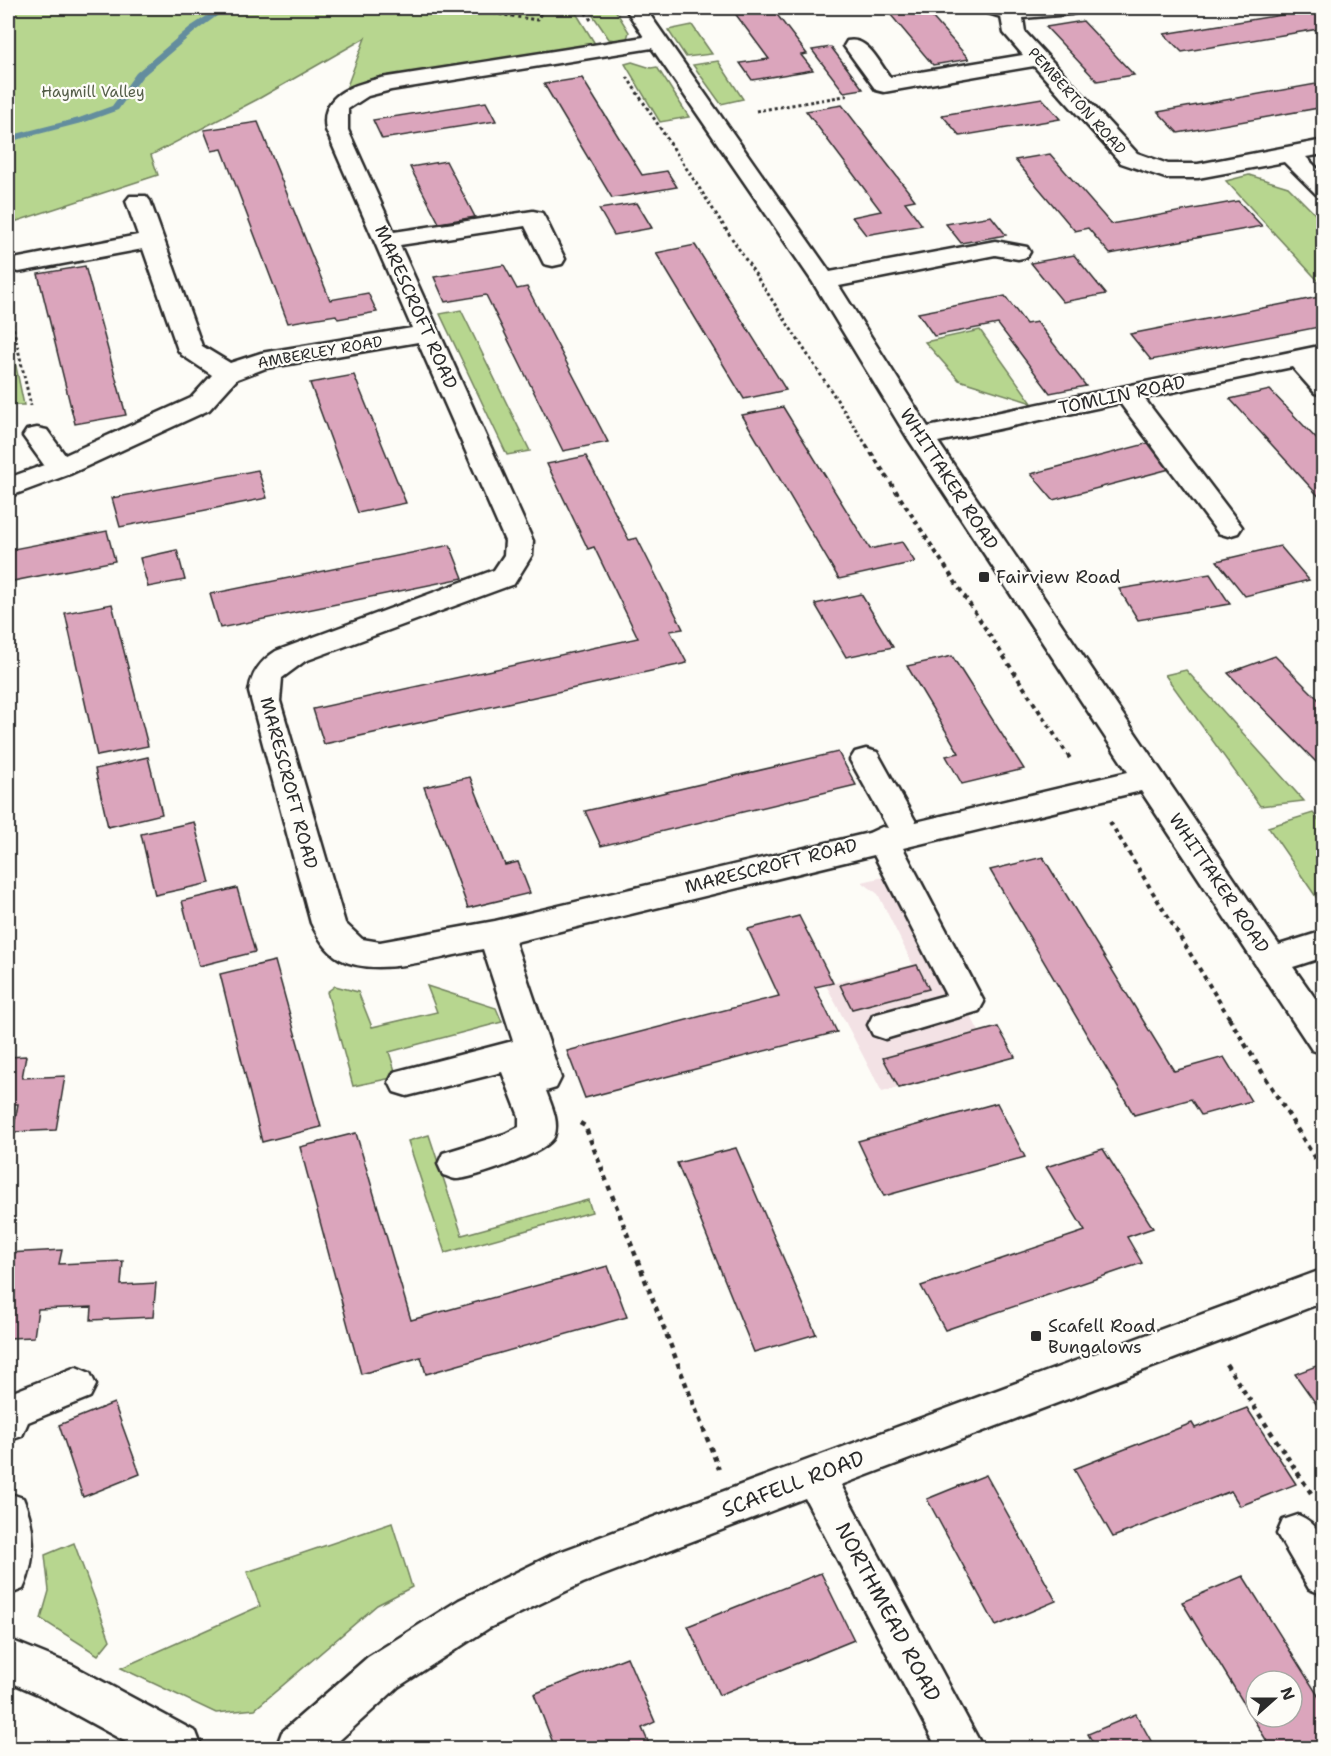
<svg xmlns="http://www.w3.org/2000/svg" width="1331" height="1756" viewBox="0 0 1331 1756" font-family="'Shantell Sans',sans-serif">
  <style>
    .built { fill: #f3e2e5 }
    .green { fill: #b7d68f; stroke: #71805d; stroke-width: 1.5 }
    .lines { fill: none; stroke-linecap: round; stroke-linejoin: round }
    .stream { fill: #638d9e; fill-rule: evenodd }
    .building { fill: #dba5bc; stroke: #2b2b2b; stroke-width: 1.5; fill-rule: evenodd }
    .minor-casing { stroke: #2b2b2b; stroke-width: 5 }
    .path-far2 { stroke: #2b2b2b; stroke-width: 3; stroke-dasharray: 3 3; stroke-linecap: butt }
    .path-far1 { stroke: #2b2b2b; stroke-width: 4; stroke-dasharray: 4.5 4.5; stroke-linecap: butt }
    .path { stroke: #2b2b2b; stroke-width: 4.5; stroke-dasharray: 5 5; stroke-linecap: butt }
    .minor { fill: #fdfcf7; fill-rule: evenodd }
    .poi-dot { fill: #2b2b2b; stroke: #fdfcf7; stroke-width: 2 }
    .labels { text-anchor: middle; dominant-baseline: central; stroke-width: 4.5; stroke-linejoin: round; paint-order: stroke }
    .far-park-label { font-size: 15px; fill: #555e49; stroke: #fdfcf7 }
    .far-street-label { font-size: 15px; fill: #2b2b2b; stroke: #fdfcf7 }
    .street-label { font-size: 18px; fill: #2b2b2b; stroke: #fdfcf7 }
    .poi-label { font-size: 18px; fill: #2b2b2b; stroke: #fdfcf7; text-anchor: start }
    .near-street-label { font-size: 21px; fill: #2b2b2b; stroke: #fdfcf7 }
  </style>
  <rect width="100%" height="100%" fill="#fdfcf7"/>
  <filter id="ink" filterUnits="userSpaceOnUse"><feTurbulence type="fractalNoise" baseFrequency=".0167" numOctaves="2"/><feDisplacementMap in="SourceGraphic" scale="12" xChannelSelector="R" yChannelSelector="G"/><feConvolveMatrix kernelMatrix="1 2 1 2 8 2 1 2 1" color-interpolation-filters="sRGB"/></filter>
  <g filter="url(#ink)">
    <!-- built -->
    <path class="built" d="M905,872L902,888L996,1063L882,1092L826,985L913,965L878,894L862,882Z"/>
    <!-- green -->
    <g class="green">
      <path d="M8,8H573L597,47L346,89L365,38L260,98L151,155L158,175L8,224Z"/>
      <path d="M588,8H614L629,32L626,42L609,39Z"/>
      <path d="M692,25L712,54L686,57L668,30Z"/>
      <path d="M718,61L743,99L721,104L693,65Z"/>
      <path d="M632,62L651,68L657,67L689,117L660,122L625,64Z"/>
      <path d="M1249,175L1288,187L1323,222V286L1226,181Z"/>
      <path d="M461,310L530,451L507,455L440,314Z"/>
      <path d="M8,328L24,405H8Z"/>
      <path d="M980,330L1032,403L959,380L925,342Z"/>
      <path d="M1186,670L1304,801L1260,806L1165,675Z"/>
      <path d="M1313,813L1323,825V907L1268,827Z"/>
      <path d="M335,986L358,992L372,1027L437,1012L427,986L496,1008L502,1022L389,1052L397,1077L353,1086L327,992Z"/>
      <path d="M429,1135L462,1235L588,1200L592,1212L445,1253L408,1141Z"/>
      <path d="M392,1523L412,1587L377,1605L255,1709L216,1713L121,1668L260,1606L247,1572Z"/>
      <path d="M74,1543L110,1640L98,1655L41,1619L49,1591L45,1555Z"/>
    </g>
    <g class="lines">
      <!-- stream -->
      <path class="stream" d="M219,8H228L196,31L142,77L118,110L85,122L8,142V136L79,118L112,106L136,73L190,27Z"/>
    </g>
    <!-- building -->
    <g class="building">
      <path d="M731,8H772L807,54L801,55L813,70L752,80L740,63L769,59Z"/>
      <path d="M885,8H924L969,59L933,65Z"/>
      <path d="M1324,8V28L1182,52L1164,34Z"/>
      <path d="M1083,21L1134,75L1097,81L1046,27Z"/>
      <path d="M831,47L863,89L844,92L812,50Z"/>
      <path d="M582,78L642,175L667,171L677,187L612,198L544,84Z"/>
      <path d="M1316,84L1324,91V107L1178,133L1158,112Z"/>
      <path d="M1042,98L1060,119L960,136L942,115Z"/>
      <path d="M486,102L496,121L382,139L373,120Z"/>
      <path d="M842,105L915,200L905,202L922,225L866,235L852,217L881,211L806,111Z"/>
      <path d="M258,122L330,300L368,293L377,312L338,319L336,315L288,323L222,149L212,151L204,130Z"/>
      <path d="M1050,154L1111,224L1238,201L1262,226L1110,254L1088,228L1075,231L1015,160Z"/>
      <path d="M446,161L475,217L439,223L410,167Z"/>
      <path d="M637,203L652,228L614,235L599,209Z"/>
      <path d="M991,216L1006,235L961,243L946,224Z"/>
      <path d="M695,245L786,390L744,399L656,253Z"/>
      <path d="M1074,255L1106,294L1063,302L1031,263Z"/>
      <path d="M504,265L517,289L527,287L608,442L563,451L486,295L445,302L434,277Z"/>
      <path d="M85,266L126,415L75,424L38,274Z"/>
      <path d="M1005,296L1026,324L1037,322L1086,386L1050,393L998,324L934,336L918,313Z"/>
      <path d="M1324,296V326L1151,360L1130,334Z"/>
      <path d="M354,375L406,503L358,513L310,383Z"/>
      <path d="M1270,390L1324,447V502L1230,399Z"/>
      <path d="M783,407L870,549L902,542L915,562L839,579L742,415Z"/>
      <path d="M1153,442L1177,467L1053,500L1031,474Z"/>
      <path d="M586,456L629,540L637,538L683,629L670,631L687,663L324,744L313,709L638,638L594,547L588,549L547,464Z"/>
      <path d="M258,470L267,498L120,527L112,498Z"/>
      <path d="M107,531L115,561L8,582V550Z"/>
      <path d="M450,545L463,578L220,628L210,594Z"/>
      <path d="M1280,546L1309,580L1245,596L1217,561Z"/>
      <path d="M177,550L185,580L148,587L140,558Z"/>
      <path d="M1210,574L1230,604L1138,620L1119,589Z"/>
      <path d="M861,594L893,647L846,657L815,604Z"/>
      <path d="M112,604L148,746L97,756L65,613Z"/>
      <path d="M952,656L1024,769L962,784L946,756L959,753L907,666Z"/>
      <path d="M1275,656L1324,705V770L1228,673Z"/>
      <path d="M838,752L856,785L601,846L585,811Z"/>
      <path d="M148,757L162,814L108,827L95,769Z"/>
      <path d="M470,777L505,865L518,862L530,893L468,908L424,787Z"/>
      <path d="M194,822L210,883L155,895L141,834Z"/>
      <path d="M1043,857L1174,1071L1224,1057L1251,1101L1201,1115L1191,1099L1134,1115L990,870Z"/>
      <path d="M237,888L255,952L199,966L182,901Z"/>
      <path d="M799,916L833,983L815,987L837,1032L585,1098L567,1051L779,996L748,929Z"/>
      <path d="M275,961L321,1127L262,1142L220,974Z"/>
      <path d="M917,965L929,989L852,1009L840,985Z"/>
      <path d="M998,1027L1015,1057L899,1088L883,1058Z"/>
      <path d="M26,1056L22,1078L65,1076L56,1130L13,1132L18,1104H8V1057Z"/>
      <path d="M997,1103L1025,1157L884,1196L858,1141Z"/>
      <path d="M356,1133L411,1320L608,1266L627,1317L426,1374L421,1357L361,1374L300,1147Z"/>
      <path d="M736,1148L816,1334L754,1352L677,1163Z"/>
      <path d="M1103,1149L1153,1228L1127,1237L1142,1263L945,1330L921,1286L1085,1231L1046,1167Z"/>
      <path d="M62,1250L59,1264L123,1261L121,1285L156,1283L153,1317L91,1320L92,1307L38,1309L34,1337L8,1338V1253Z"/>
      <path d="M1324,1363V1415L1295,1374Z"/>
      <path d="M114,1403L140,1474L83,1497L59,1425Z"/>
      <path d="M1247,1408L1296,1484L1240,1506L1231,1491L1113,1537L1074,1469L1192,1423L1195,1428Z"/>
      <path d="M986,1475L1056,1601L996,1626L927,1499Z"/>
      <path d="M821,1573L854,1640L719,1695L688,1626Z"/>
      <path d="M1243,1576L1324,1705V1748H1271L1182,1602ZM1256,1681H1292V1717H1256Z"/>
      <path d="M627,1657L655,1722L642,1728L651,1748H555L534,1694Z"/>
      <path d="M1136,1714L1155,1748H1096L1088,1734Z"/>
    </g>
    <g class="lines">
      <!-- minor casing -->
      <g class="minor-casing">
        <g id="minor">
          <path d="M625,8H645L830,272L995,241L1027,247L1030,252L1027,257L1018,259L995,255L839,286L928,427L1324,345V361L1316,362L1324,371V395L1315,393L1292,367L1144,398L1242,527L1238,533L1228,536L1218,533L1120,403L938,442L1279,945L1324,931V957L1293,967L1324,1011V1054L1312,1050L1141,791L903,848L984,1002L979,1011L885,1039L873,1035L868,1025L873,1015L946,995L874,855L515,942L561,1078L556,1088L546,1091C551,1105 560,1122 554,1137C548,1152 474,1179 456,1179C453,1179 447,1176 443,1175L438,1164L443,1153L505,1134L519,1127V1116L502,1072L407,1096L394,1092L389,1082L394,1072L513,1041L483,949C444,956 376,979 340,959C326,951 318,937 311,923L249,692C251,674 260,661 276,651L494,570L504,555L505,541L418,342L266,368L237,379L209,410L70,474L8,497V478L44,465L23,436L27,430L37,428L47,430L65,455L191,398L212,375L182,355L178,350L143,249L19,272L10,270L8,264L10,260L19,258L138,235L126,201L130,196H146L150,201L202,346L230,363L261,353L412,328L326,130C319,94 353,85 381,78L644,37ZM652,48L812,281L907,437L1128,772L916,822L877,752L866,749L855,752L850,760L888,828L882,827L869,833L495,921L380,942L362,939L345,923L280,701L282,678L305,661L514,584L532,555L533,541L400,245L525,226L544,264L553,266L562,264L565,259L545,218L542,213L533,211L394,232L348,130V109L368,96L391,90Z"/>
          <path d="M982,8H1081L1078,12L1071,14L1023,18L1025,32L1137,153L1168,164H1198L1324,140V154L1306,157L1324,175V196L1316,194L1284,162L1198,178H1165L1121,163L1034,66L884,92L876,90L844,46L847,41C868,36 879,63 890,77L1023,55L1004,33L1001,17L985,12Z"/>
          <path d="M1324,1269V1302L841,1485L983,1748H937L805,1498L583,1583L489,1628L398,1687L331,1748H276L282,1732L368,1657L459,1600L554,1554Z"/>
          <path d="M76,1367L90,1373L96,1385L90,1397L28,1422L22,1436L8,1441V1394Z"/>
          <path d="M8,1493L23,1498C36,1528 36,1560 23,1589L8,1595Z"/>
          <path d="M1298,1515C1331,1528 1324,1562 1324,1595L1309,1589L1277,1534L1283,1520Z"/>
          <path d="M8,1639L72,1665L196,1732L202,1748H137L40,1695L8,1681Z"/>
        </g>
      </g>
      <!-- path-far2 -->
      <g class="path-far2">
        <path d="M458,8L537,20L544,8"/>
        <path d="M582,8L591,20"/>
        <path d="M627,77L867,446"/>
        <path d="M756,111L850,95"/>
        <path d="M8,305L31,406"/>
      </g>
      <!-- path-far1 -->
      <g class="path-far1">
        <path d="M866,445L1071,760"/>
        <path d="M1110,822L1230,1019"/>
      </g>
      <!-- path -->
      <g class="path">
        <path d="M1229,1018L1324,1173"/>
        <path d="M580,1123L585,1126L719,1469"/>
        <path d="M1226,1364L1311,1493"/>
      </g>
      <!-- minor -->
      <use href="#minor" class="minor"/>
    </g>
  </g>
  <!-- markers -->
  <g class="poi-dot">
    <rect x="978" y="571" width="12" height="12" rx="3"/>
    <rect x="1030" y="1330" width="12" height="12" rx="3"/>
  </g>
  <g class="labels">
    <!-- far-park labels -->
    <g class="far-park-label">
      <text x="93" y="92">Haymill Valley</text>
    </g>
    <!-- far-street labels -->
    <g class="far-street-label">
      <text transform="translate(1077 101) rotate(48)">PEMBERTON ROAD</text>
      <text transform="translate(320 352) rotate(-10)">AMBERLEY ROAD</text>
    </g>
    <!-- street labels -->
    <g class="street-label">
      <text transform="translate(416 307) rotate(66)">MARESCROFT ROAD</text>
      <text transform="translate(1122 395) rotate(-12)">TOMLIN ROAD</text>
      <text transform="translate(949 479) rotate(57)">WHITTAKER ROAD</text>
      <text transform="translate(289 783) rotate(75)">MARESCROFT ROAD</text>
      <text transform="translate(771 866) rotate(-14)">MARESCROFT ROAD</text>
      <text transform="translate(1219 883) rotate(56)">WHITTAKER ROAD</text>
    </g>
    <!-- poi labels -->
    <g class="poi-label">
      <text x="996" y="577">Fairview Road</text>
      <text x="1048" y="1326">Scafell Road<tspan x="1048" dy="21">Bungalows</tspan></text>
    </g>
    <!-- near-street labels -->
    <g class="near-street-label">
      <text transform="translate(793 1484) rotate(-21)">SCAFELL ROAD</text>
      <text transform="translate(888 1612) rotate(62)">NORTHMEAD ROAD</text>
    </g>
  </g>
  <!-- margin -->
  <rect width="1331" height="1756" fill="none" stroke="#fdfcf7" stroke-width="30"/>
  <rect x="15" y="15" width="1301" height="1726" fill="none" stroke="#2b2b2b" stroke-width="2" filter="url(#ink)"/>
  <!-- north arrow -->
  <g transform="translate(1274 1699) rotate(69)"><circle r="28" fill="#fdfcf7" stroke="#a9a8a5" stroke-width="1.5"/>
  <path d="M0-4.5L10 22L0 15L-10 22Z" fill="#2b2b2b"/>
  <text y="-9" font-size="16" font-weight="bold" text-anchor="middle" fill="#2b2b2b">N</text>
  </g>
</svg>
